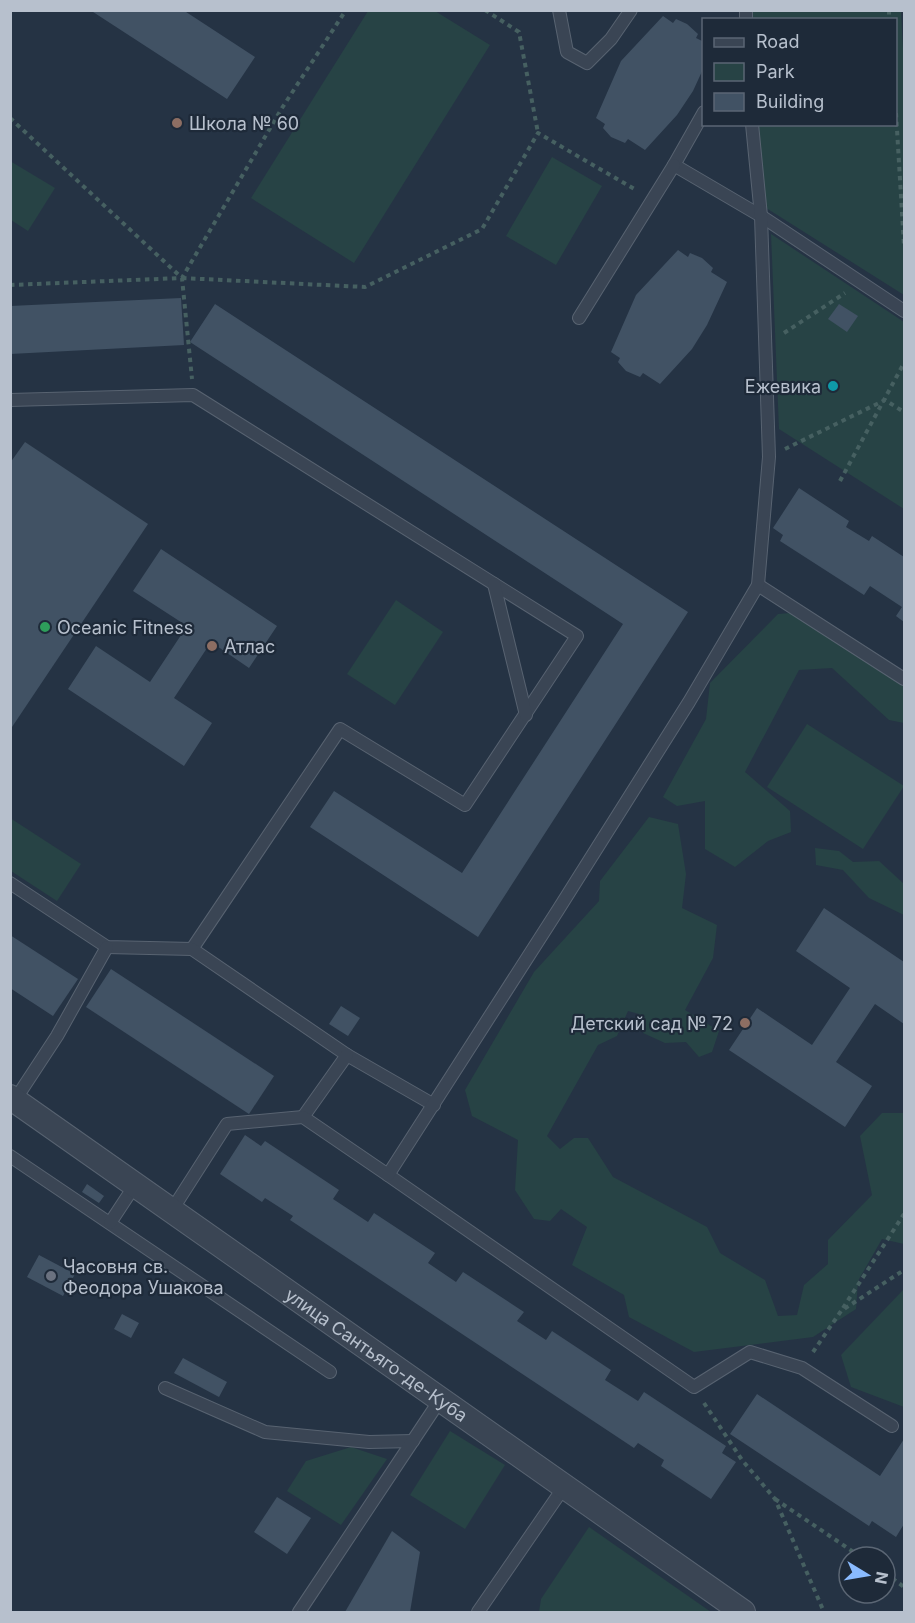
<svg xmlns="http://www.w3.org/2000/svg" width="915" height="1623" viewBox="0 0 915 1623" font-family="Inter,sans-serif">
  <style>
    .green { fill: #274345 }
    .building { fill: #415264 }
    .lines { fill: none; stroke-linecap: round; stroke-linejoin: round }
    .service-casing { stroke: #586371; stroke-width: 14 }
    .minor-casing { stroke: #586371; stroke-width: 26 }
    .path { stroke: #466061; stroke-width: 4; stroke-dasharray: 4.5 4.5; stroke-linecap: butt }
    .service { stroke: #3a4554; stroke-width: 12 }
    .minor { stroke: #3a4554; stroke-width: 24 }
    .education-dot { fill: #8d6e63; stroke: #1e2a39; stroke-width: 2 }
    .culture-dot { fill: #0f9aa8; stroke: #1e2a39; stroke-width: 2 }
    .leisure-dot { fill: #2e9e5b; stroke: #1e2a39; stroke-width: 2 }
    .worship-dot { fill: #6b7280; stroke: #1e2a39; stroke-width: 2 }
    .labels { text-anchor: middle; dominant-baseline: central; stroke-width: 4.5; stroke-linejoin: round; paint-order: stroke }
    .poi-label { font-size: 18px; fill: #b7c0cd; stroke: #1e2a39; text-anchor: start }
    .street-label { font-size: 18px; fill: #b7c0cd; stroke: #1e2a39 }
  </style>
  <rect width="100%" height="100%" fill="#253344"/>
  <!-- green -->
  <g class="green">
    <path d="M368,11H435L490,45L354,263L251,198Z"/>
    <path d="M751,11H901L904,67V295L763,206L758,125L896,124V20L752,19Z"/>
    <path d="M552,157L602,186L556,265L506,236Z"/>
    <path d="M10,161L55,188L28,231L11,220Z"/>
    <path d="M771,234L904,322V509L779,429Z"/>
    <path d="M396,600L443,632L395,705L347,674Z"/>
    <path d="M803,612L904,684V723L889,720L832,668L799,670L745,772L790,811L791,832L768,841L735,867L705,849V801L677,806L663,797L706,719L710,683L778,614Z"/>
    <path d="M807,724L904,786L863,849L767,787Z"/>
    <path d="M649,817L678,824L686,874L682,908L717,925L713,958L685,1010L719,1031L712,1052L699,1057L686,1042L665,1043L643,1033L639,1014L628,1011L617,1036L598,1045L547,1136L560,1149L574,1138H588L613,1177L707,1227L720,1253L765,1280L778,1316L797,1315L804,1285L828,1264V1240L872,1195L860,1136L882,1113H904V1244L882,1239L858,1281L856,1309L813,1337L694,1352L629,1317L624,1295L572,1265L587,1227L561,1209L550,1221L534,1219L515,1190L518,1140L472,1116L465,1090L534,972L599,901L600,881Z"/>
    <path d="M10,818L81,864L57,901L11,871Z"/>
    <path d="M815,848L839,851L853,862L879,861L904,884V915L869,898L843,870L816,865Z"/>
    <path d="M904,1289V1407L851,1387L841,1355Z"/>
    <path d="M450,1431L505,1465L465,1529L410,1495Z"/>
    <path d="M351,1447L387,1459L341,1525L287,1491L306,1461Z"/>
    <path d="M589,1527L711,1612H539L541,1599Z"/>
  </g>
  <!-- building -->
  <g class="building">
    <path d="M90,10H183L255,57L227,99Z"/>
    <path d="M663,16L673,23L676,19L687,24L698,34L696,38L704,42V67L693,91L677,115L645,150L628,139L625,143L611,137L603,128L605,124L596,118L621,61Z"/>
    <path d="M678,250L688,257L690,253L702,258L713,268L711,272L727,282L707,325L692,349L660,384L643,373L640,377L626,371L618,362L620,358L611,352L636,295Z"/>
    <path d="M181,298L184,345L10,354V306Z"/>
    <path d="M215,304L688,612L478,937L310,827L334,791L462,873L623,624L190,342Z"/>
    <path d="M839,304L858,316L847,332L828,319Z"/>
    <path d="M25,442L148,524L10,730V463Z"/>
    <path d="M799,488L849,521L846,527L869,541L872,536L904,557V622L896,616L902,607L870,586L864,595L780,541L783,535L773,528Z"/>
    <path d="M161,549L277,626L249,668L211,642L174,698L212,723L184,766L68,689L96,646L150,682L187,626L133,591Z"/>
    <path d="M824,908L904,962V1024L875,1004L836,1062L872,1086L845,1127L729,1050L757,1008L812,1045L850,988L796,951Z"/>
    <path d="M10,935L78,979L53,1016L10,988Z"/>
    <path d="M111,969L274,1076L249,1114L86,1007Z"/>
    <path d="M341,1006L360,1018L348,1036L329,1024Z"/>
    <path d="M245,1135L261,1146L265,1141L339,1190L333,1199L368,1222L374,1213L435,1253L428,1263L456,1282L463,1272L524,1312L517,1321L546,1340L552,1331L611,1370L605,1380L638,1401L644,1392L726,1446L722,1453L736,1462L711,1499L661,1466L664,1460L638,1443L634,1448L290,1220L293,1216L265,1198L262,1202L220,1174Z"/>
    <path d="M87,1184L104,1196L99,1203L82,1192Z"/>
    <path d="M39,1255L75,1274L63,1296L27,1277Z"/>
    <path d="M122,1314L139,1323L131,1338L114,1329Z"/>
    <path d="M183,1358L227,1382L219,1397L174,1373Z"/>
    <path d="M757,1394L880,1476L904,1439V1524L896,1537L872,1521L869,1526L730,1434Z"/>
    <path d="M277,1497L311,1518L287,1554L254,1532Z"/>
    <path d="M392,1531L420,1552L410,1612H345Z"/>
  </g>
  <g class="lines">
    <!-- service casing -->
    <g class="service-casing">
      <g id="service">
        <path d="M559,10L567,52L587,63L611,39L631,10"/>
        <path d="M746,10V20"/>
        <path d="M704,112L674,165L761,216L904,311"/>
        <path d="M579,318L674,165"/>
        <path d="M10,400L193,395L577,636L465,805L340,729L192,949"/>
        <path d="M494,584L526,715"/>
        <path d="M758,585L904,679"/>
        <path d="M10,883L107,947L192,949L347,1055L434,1105"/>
        <path d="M15,1100L57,1036L107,947"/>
        <path d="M303,1117L347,1055"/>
        <path d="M10,1156L330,1372"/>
        <path d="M388,1175L694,1387L750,1352L802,1368L892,1426"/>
        <path d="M172,1210L227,1124L303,1117L388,1175L558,910L689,702L758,585L769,457L761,216L752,124"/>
        <path d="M110,1223L135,1185"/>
        <path d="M165,1388L265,1432L369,1442L413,1441"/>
        <path d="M299,1612L440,1400"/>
        <path d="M478,1612L564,1487"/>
      </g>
    </g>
    <!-- minor casing -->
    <g class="minor-casing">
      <g id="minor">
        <path id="s1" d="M10,1097L743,1612"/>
      </g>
    </g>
    <!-- path -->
    <g class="path">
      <path d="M485,10L519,32L538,133"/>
      <path d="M889,10V20"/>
      <path d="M896,113L904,246"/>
      <path d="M10,118L182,278L192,379"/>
      <path d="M182,278L365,287L482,229L538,133L636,190"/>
      <path d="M10,285L182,278L282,108L346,10"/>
      <path d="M784,333L845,293"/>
      <path d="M785,449L885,400L904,412"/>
      <path d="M840,481L904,363"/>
      <path d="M843,1308L904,1214"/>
      <path d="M813,1352L841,1311L904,1270"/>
      <path d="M704,1403L742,1460L775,1499L824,1612"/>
      <path d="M775,1499L861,1557"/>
      <path d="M885,1573L904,1587"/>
    </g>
    <!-- service -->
    <use href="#service" class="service"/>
    <!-- minor -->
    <use href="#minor" class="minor"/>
  </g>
  <!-- markers -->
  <g class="education-dot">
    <circle cx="177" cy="123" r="6"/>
    <circle cx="212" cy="646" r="6"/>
    <circle cx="745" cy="1023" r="6"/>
  </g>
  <circle class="culture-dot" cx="833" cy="386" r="6"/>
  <circle class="leisure-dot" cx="45" cy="627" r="6"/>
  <circle class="worship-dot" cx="51" cy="1276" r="6"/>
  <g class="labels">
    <!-- poi labels -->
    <g class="poi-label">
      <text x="189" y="123">Школа № 60</text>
      <text x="821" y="386" text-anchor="end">Ежевика</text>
      <text x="57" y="627">Oceanic Fitness</text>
      <text x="224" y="646">Атлас</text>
      <text x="733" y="1023" text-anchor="end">Детский сад № 72</text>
      <text x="63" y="1266">Часовня св.<tspan x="63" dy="21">Феодора Ушакова</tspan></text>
    </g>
    <!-- street labels -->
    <g class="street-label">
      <text stroke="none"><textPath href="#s1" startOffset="448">улица Сантьяго-де-Куба</textPath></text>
    </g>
  </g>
  <!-- border -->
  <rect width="915" height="1623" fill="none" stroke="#b7c0cd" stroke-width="24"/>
  <!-- legend -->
  <rect x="702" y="18" width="195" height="108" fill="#1e2a39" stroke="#5b6674" stroke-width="1.5"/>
  <rect x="714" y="38" width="30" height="9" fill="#3a4554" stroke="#5b6674" stroke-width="1.5"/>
  <text x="756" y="48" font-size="18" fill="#b7c0cd">Road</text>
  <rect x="714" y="63" width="30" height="18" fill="#274345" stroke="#5b6674" stroke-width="1.5"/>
  <text x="756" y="78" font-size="18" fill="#b7c0cd">Park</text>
  <rect x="714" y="93" width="30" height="18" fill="#415264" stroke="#5b6674" stroke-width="1.5"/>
  <text x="756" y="108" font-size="18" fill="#b7c0cd">Building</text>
  <!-- north arrow -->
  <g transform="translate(867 1575) rotate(101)"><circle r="28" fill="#1e2a39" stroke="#5b6674" stroke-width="1.5"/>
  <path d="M0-4.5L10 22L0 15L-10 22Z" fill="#8abbff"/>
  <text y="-9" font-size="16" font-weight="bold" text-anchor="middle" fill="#b7c0cd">N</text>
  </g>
</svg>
